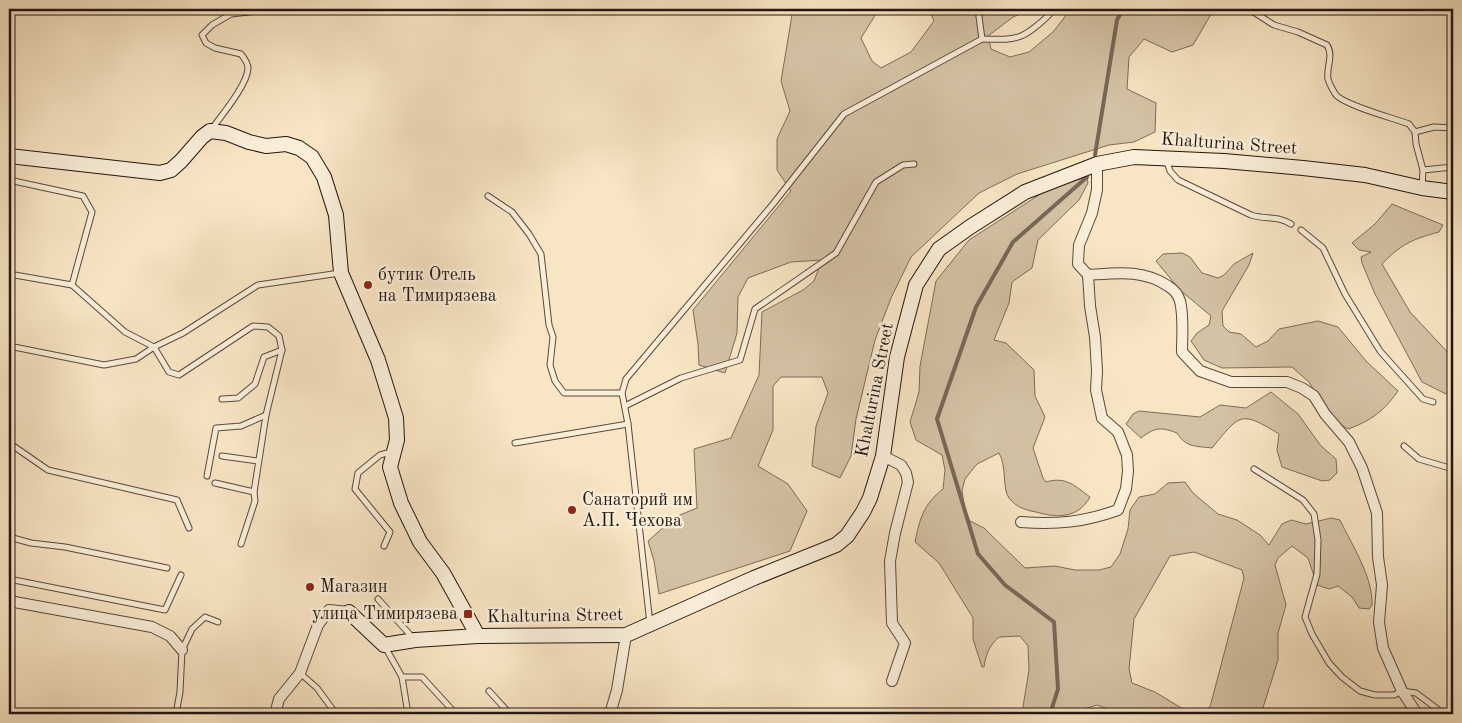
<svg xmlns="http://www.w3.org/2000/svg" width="1462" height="723" viewBox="0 0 1462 723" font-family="'Old Standard TT',serif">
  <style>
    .green { fill: #d4c2a5; stroke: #7c6c5a; fill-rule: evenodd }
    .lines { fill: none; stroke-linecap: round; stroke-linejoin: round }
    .stream { stroke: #786757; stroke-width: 4 }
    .lane-casing { stroke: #59493d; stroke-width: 7 }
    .street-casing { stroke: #59493d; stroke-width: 12 }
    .secondary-casing { stroke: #241510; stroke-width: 16 }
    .lane { stroke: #faeed9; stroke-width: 5 }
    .street { stroke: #faeed9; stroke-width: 10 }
    .secondary { stroke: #faeed9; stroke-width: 14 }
    .poi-dot { fill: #8f2418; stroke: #faeed9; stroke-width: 2 }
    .labels { text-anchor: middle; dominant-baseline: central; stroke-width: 5; stroke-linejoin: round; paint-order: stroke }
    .street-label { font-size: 18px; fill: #241510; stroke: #faeed9 }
    .poi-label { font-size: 18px; fill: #241510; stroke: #faeed9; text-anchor: start }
  </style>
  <rect width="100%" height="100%" fill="#f8e5c4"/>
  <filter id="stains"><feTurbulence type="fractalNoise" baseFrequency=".004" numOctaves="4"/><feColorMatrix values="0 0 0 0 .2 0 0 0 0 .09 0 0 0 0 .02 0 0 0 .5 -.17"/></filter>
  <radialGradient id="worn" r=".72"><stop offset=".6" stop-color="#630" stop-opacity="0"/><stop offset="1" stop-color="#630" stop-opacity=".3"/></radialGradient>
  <!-- green -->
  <g class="green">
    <path d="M793,9H879L861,38L872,61L881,68L911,52L934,21L929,9H1032L1013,17L988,36L991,49L1010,57L1029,52L1053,32L1071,9H1214L1193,45L1172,52L1144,39L1129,57L1127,89L1156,103L1155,132L1134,142L1109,145L1017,174L979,193L911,257L891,298L875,340L856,419L851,456L840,478L812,466L816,426L828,393L822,377H781L773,386V430L758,466L788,484L807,511L790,551L659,594L654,561L648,541L675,517L697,508L694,449L731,438L759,375L762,312L803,290L814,281L822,260L791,262L748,278L738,297L737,333L725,373L699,365L698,344L693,310L791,191L777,170V139L790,111L781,81Z"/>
    <path d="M1087,177L1088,183L1079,200L1038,240L1032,268L1012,282L1009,303L994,340L1006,343L1034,370L1035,396L1045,417L1033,448L1043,478L1046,482C1066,476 1075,486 1090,497C1078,519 1056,518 1036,512C1025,510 1016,507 1009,498C1002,489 1007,466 999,453L977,464L965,479L962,490L965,511L970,521L984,528L1025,568L1055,566L1075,570H1099L1111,567L1120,554L1128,529L1130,510L1139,497L1155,494L1168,483L1185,482L1193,493L1218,514L1237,520L1260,535L1269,545L1282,524L1291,520L1306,524L1331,518L1340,520C1352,545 1373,577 1372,605L1369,609L1359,608L1352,597L1338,586L1329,589L1317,585L1308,558L1292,546L1278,558L1275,565L1286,605L1278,633V660L1262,711L1266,714H1122L1097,705L1084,709V714H1025L1023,707L1029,670L1028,646L1020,636L999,637C989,646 986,654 984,667H982L973,639V618L939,563L915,542C920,518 923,505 943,489L945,470L942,455L916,440L910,422L919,392L920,366L936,281L969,240L1042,193L1062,184ZM1194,552L1242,570L1244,578L1210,707L1202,712H1188L1155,692L1132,683L1129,669L1134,619L1170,556Z"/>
    <path d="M1392,204L1443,225L1439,232C1413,239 1401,244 1382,264L1410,312L1453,358V394H1446L1422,382L1375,294L1362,263L1361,257L1371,252L1359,250L1352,243L1375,224Z"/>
    <path d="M1182,253L1190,257L1202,273L1218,278L1224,275L1234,264L1253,253L1249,265L1222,311L1223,326L1229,332L1241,334L1256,347L1268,341L1279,329L1318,321L1338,327L1366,361L1398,391C1384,411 1371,421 1348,429L1330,418L1309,382L1292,367L1222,368L1204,360L1191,341L1197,333L1209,325L1211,316L1180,290L1156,261L1163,254Z"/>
    <path d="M1271,392L1298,414L1321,446L1336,459L1337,473L1330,480L1322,481L1282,467L1277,450L1279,434C1240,410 1240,414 1212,448C1197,446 1186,448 1177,433C1161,427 1155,427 1141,438L1126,424L1133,414L1139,411L1200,417L1220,405L1246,408Z"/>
  </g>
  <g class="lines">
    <!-- stream -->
    <g class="stream">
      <path d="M1095,155L1117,20L1123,9"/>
      <path d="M1050,714L1058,689L1054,622L1005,585L978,554L937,419L976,307L1013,242L1087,177"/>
    </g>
    <!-- lane casing -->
    <g class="lane-casing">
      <g id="lane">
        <path d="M1252,11L1274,25L1298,32L1327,45C1334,56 1326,67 1328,79C1329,83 1334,93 1337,96C1348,106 1393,118 1409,124L1415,132L1416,144L1423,170L1422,188"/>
        <path d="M982,39C994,39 1009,41 1021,36C1031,32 1048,17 1054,9"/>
        <path d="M211,130C221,116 248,84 248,68C248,63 244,58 241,54L215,48L206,43L202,35L212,25L231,14L276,9"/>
        <path d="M1415,132L1434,127L1453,128"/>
        <path d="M1166,159L1170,171L1178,180L1251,215C1267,220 1276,215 1291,224"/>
        <path d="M1423,170L1453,167"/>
        <path d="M9,180L83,196L92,212L72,285L9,274"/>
        <path d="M488,196L512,212L529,234L541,254L549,325L553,337L550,365L555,381L564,393H622"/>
        <path d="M1301,230L1323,248L1345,294L1380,351L1423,399L1433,402"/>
        <path d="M72,285L125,332L154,347L183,333L258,285L340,273"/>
        <path d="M9,346L104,365L136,359L154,347L169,372L179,375L253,326L268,327L279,336L282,350L266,415L254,492L255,501L241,544"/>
        <path d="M222,399L238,398L255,384L264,357L282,350"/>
        <path d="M625,406L681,378L740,360L755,309L836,253L876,182L903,165L914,164"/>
        <path d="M9,443L48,470L177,500L189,528"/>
        <path d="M515,443L628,424"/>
        <path d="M1404,446L1419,459L1453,469"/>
        <path d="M222,456L258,461"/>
        <path d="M1254,469L1303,500L1314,514L1318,540L1317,574L1305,617L1312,634L1329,663L1342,677L1360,691L1375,695H1394L1402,691L1416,693L1444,714"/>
        <path d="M207,476L216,428L241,426L266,415"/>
        <path d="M215,483L254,492"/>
        <path d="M9,537L31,543L65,547L167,568"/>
        <path d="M384,546L390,532L355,489L358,473L380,455L391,452"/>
        <path d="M9,579L165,610L181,575"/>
        <path d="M378,599L413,638"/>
        <path d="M650,624L628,424L622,393L626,379L773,204L844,114L982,39L978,9"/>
        <path d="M384,645L402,677H422L456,714"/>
        <path d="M300,673L317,688L336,714"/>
        <path d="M402,677L408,714"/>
        <path d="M489,691L510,714"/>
        <path d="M176,714L180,692L182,650L192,629L205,617L218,622"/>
      </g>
    </g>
    <!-- street casing -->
    <g class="street-casing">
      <g id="street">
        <path d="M1097,164V190L1092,213L1079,245L1078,264L1088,275C1117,273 1143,269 1168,286C1173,289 1178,294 1180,301C1184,317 1182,335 1182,352L1200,371L1231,382H1287L1302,388L1314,396L1325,414L1349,442L1362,468L1377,513L1378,557L1382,585L1379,622L1383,648L1402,691L1417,714"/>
        <path d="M883,456L901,465L906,473L908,482L895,533L890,561L892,623L905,643L892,681"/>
        <path d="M1021,522C1057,525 1084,522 1118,510L1126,489L1128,471L1127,455L1118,432L1102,418L1096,390L1097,371L1095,337L1090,306L1088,275"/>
        <path d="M9,601L152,627L170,636L182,650"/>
        <path d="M275,714L279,699L300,673L318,625L329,610L349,612"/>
        <path d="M610,714L617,690L626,635"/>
      </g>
    </g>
    <!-- secondary casing -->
    <g class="secondary-casing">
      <g id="secondary">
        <path d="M9,156L160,173L171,170L181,161L202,137L210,131L226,133L249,142L266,146L286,144L299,148L312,157L324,177L336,215L341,273L378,360L396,418L397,440L390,467L401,503L420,542L443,573L478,636L415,640L384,645L349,612"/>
        <path d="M478,636L626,635L754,578L836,545L847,536L863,512L870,498L883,456L897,357L916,285L939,249L970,227L1025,192L1097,164L1134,157L1224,161L1303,168L1365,175L1422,188L1453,192"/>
      </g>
    </g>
    <!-- lane -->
    <use href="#lane" class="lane"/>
    <!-- street -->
    <use href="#street" class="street"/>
    <!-- secondary -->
    <use href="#secondary" class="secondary"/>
  </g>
  <!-- markers -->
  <g class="poi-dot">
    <circle cx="368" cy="285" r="5"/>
    <circle cx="572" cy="510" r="5"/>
    <circle cx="310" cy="587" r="5"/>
    <rect x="463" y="609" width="10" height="10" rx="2.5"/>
  </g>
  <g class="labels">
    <!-- street labels -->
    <g class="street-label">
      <text transform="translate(1229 144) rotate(4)">Khalturina Street</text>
      <text transform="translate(875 390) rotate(-79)">Khalturina Street</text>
      <text transform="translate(555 616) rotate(-1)">Khalturina Street</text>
    </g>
    <!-- poi labels -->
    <g class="poi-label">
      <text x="378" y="275">бутик Отель<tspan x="378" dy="21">на Тимирязева</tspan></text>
      <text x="582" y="500">Санаторий им<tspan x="582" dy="21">А.П. Чехова</tspan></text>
      <text x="320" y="587">Магазин</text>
      <text x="458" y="614" text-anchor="end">улица Тимирязева</text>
    </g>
  </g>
  <!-- margin -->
  <rect width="1462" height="723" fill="none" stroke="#f8e5c4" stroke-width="30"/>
  <rect x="10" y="10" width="1442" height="703" fill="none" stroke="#241510" stroke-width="2.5"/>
  <rect x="15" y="15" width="1432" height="693" fill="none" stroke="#241510"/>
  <rect width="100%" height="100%" filter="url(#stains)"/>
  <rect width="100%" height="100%" fill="url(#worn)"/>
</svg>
